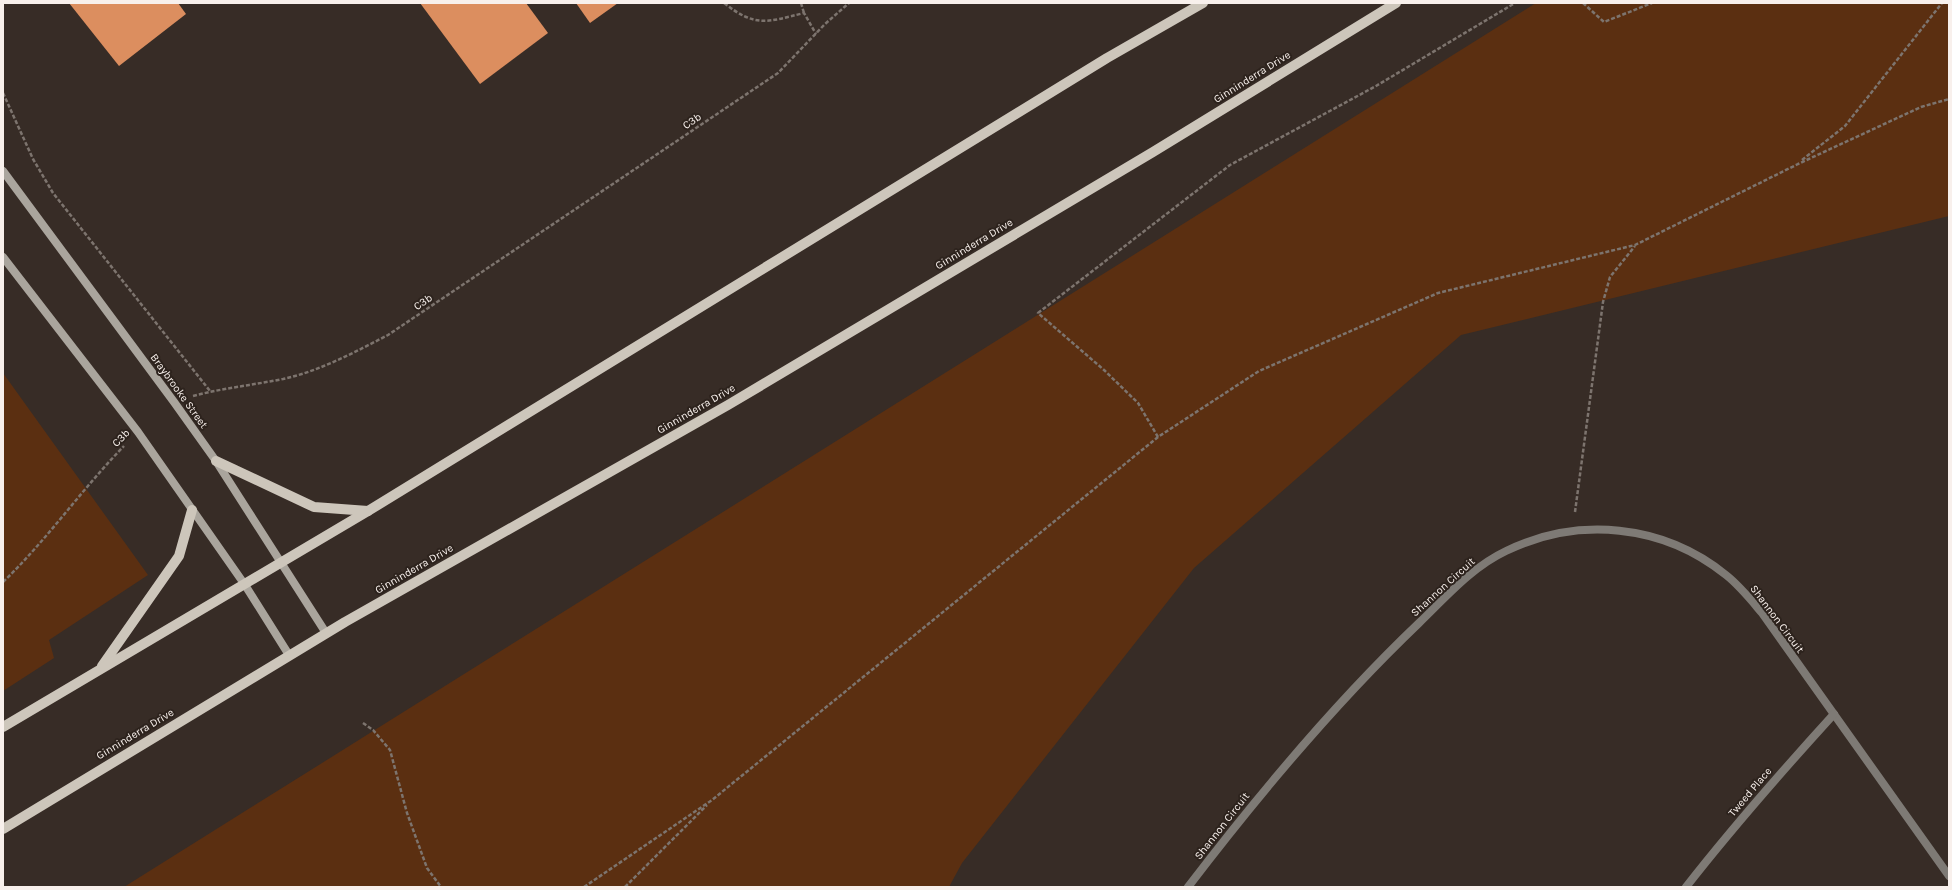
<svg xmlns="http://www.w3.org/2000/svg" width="1952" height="890" viewBox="0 0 1952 890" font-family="Karla,sans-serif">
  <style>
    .green { fill: #5b2f11 }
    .building { fill: #dc8e5f }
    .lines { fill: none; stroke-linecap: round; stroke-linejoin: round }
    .path { stroke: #7d746e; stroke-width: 2.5; stroke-dasharray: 4 2; stroke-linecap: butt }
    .street { stroke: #7e7a75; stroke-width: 8 }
    .secondary { stroke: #aaa59d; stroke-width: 8 }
    .primary { stroke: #cdc6bb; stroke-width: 10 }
    .labels { text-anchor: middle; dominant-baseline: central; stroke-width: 4; stroke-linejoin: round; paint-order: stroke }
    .street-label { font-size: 11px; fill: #f8f0ec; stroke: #2d231d }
  </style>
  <rect width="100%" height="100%" fill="#372c26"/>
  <!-- green -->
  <g class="green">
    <path d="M1536,3H1949V216L1461,335L1194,568L962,863L949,887H124Z"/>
    <path d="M3,373L148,575L49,640L54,658L3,691Z"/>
  </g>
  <!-- building -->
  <g class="building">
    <path d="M69,3H178L186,14L119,66Z"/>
    <path d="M420,3H526L548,33L480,84Z"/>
    <path d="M576,3H618L590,23Z"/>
  </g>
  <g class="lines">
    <!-- path -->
    <g class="path">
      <path d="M724,3C756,28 767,22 804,13L816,34"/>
      <path d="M801,3L804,13"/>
      <path d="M1583,3L1604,22L1652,3"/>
      <path d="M3,93L33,159L53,193L210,391"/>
      <path d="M1802,160L1845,126L1942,3"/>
      <path d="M193,396C223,388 253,385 283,379C320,371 355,352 388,335L778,73L825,24L849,3"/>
      <path d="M1158,437L1138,403L1104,370L1038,313L1230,165L1376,86L1515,3"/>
      <path d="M1575,512L1603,302L1610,277L1635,246"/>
      <path d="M3,582C47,540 81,490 124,446"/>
      <path d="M363,723L373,730L390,750L407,813L427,868L441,887"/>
      <path d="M584,887L712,800L1158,437L1259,371L1438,293L1635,245L1798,164L1921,107L1949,99"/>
      <path d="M625,887L707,805"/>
    </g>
    <!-- street -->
    <g class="street">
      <path d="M1188,887C1259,794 1334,704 1419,623C1446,597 1472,567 1506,551C1578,516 1663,524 1726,575C1740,586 1751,600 1762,613L1949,876"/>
      <path d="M1686,887C1733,827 1783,770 1834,714"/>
    </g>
    <!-- secondary -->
    <g class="secondary">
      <path d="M3,171L174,402L216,461L326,633"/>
      <path d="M3,257L138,432L245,585L289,655"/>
    </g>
    <!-- primary -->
    <g class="primary">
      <path d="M216,461L314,507L368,511"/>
      <path d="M102,666L179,556L192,510"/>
      <path d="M3,727L368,511L1107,58L1203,3"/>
      <path d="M3,829L345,622L728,405L1153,152L1396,3"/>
    </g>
  </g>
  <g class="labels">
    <!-- street labels -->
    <g class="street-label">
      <text transform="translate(1252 77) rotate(-32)">Ginninderra Drive</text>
      <text transform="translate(692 121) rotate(-34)">C3b</text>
      <text transform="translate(974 244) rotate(-31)">Ginninderra Drive</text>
      <text transform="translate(423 302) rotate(-34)">C3b</text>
      <text transform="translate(179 391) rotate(54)">Braybrooke Street</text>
      <text transform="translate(696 409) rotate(-30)">Ginninderra Drive</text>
      <text transform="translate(121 438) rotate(-45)">C3b</text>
      <text transform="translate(414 569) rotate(-30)">Ginninderra Drive</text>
      <text transform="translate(1443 587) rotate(-42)">Shannon Circuit</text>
      <text transform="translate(1777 619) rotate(53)">Shannon Circuit</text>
      <text transform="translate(135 734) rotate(-31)">Ginninderra Drive</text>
      <text transform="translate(1750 792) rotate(-50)">Tweed Place</text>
      <text transform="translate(1222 826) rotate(-52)">Shannon Circuit</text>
    </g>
  </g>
  <!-- border -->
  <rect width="1952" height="890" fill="none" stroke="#f8f0ec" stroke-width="8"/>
</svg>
